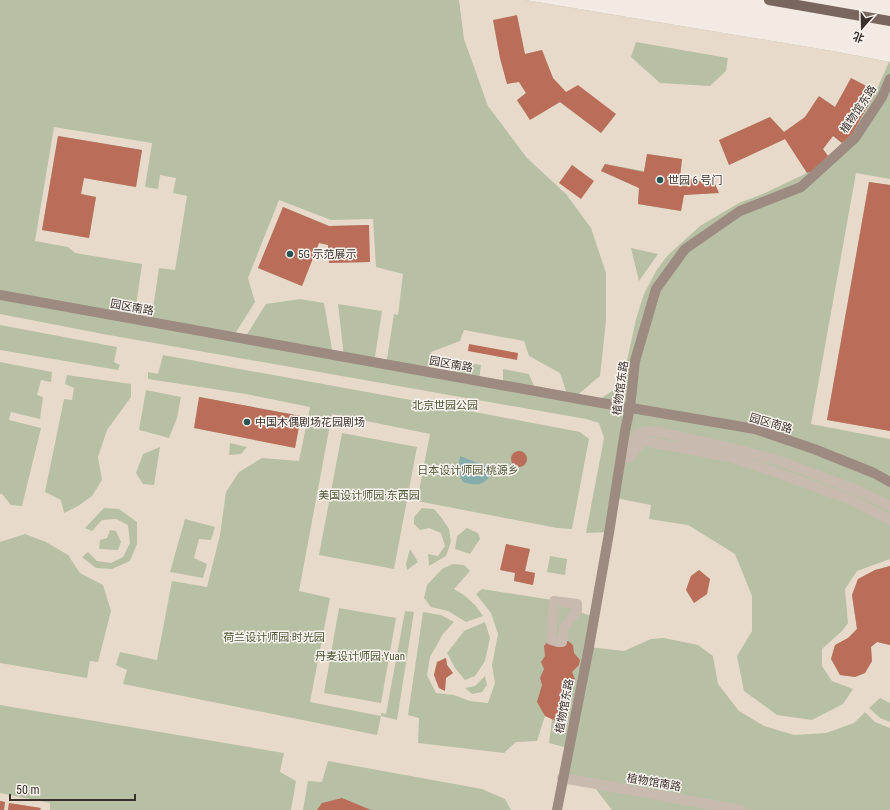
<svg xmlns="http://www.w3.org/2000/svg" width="890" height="810" viewBox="0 0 890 810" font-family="'Roboto Condensed','Noto Sans SC',sans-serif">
<rect width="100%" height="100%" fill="#f2eae3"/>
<path fill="#b7c0a4" d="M0,0H525L838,52L890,62V810H0Z"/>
<g fill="#e8dacb" fill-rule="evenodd">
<path d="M459,0H525L838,52L889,62L876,91L851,78L835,107L818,97L805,117L784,132L770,117L719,140L729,165L785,139L807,173L765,193L739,203L700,226L667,256L656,271L644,294L636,319L622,384L596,402L574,398L600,376L606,321V273L591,228L566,194L527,158L488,106L464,39ZM493,20L525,54L542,50L553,78L566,92L616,114L601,133L560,102L530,119L517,101L526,93L519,82L507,83L500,58ZM636,42L728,58L726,71L710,86L660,83L631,57ZM647,154L682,159L680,177L715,184L718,193L684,195L681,211L638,204L639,188L601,171L605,164L644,171ZM572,165L593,181L581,198L559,183ZM631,248L658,254L639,281Z"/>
<path d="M54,127L152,143L145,187L158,189L160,175L176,178L173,193L187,196L175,270L159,268L151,322L134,320L142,264L75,253L68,247L35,241ZM58,136L142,150L136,187L84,178L81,194L96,197L89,238L42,230Z"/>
<path d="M833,136L842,143L828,156L823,149Z"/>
<path d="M856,173L890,179V185L869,182L827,420L890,431V439L811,424Z"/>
<path d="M279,200L331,220L373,219L376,267L403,274L398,315L394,314L386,365L374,363L382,311L338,304L344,357L333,355L324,303L300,299L266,304L244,339L233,337L255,302L248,278ZM283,207L329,226L368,225L370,262L329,263L328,245L319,243L302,286L258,268Z"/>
<path d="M0,314L103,334L586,419L599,423L604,438L586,533L609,532L615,498L651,505L649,519L688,525L735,554L752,596V631L737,656L744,691L777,715L812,720L843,704L853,689L832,681L822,666V649L842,631L848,623L845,589L857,571L890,559V566L875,570L858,579L852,595L857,629L848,638L835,645L831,659L840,675L855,677L865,673L872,661L871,647L877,642L890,645V703L880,698L869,708L880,718L890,722V728L875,722L865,712L854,723L826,733L794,735L764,726L739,711L718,684L713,656L698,645L664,638L651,639L624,651L589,647L594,617L577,611V604L482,589L476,594L491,613L498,634L492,665L495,683L488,703L470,701L454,695L436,693L427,675L430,657L443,634L454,622L441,615L423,612L408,715L419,718L418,743L504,753L516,742L537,741L545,716L552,719L549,743L568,748L562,778L592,784L612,810H511L505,799L482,789L328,761L322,782L308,781L303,810H291L296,781L280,772L284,753L0,705V663L87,678L90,661L98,662L111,611L103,585L80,573L68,555L46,542L25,534L0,542V494H2L11,505L22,506L41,428L9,420L11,412L40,419L43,397L37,395L41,380L51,382L52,372L0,362V350L118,370L120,365L114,362L117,347L0,325ZM163,355L411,400L580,432L589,439L572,529L557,528L417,501L430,434L332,414L299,591L330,598L310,702L381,716L377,735L123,684L127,670L116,665L120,652L157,660L172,581L207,587L220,535L226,492L239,472L262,458L299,461L310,407L246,394L148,379V372L158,374ZM67,375L131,384V397L107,430L98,457L102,480L92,496L78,506L64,513L61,500L45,492L64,399L72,400L74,388L65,384ZM146,390L181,397L177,418L169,438L139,430ZM200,397L301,416L295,447L194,428ZM342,433L417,447L394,569L319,555ZM230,443L247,447L241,454L229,455ZM160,447L154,485L143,484L136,473L143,454ZM104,508L119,509L137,522V544L130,561L112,569L96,568L82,557L88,552L97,561L111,563L123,557L130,543L128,525L116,519L102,520L92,531L85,528ZM422,508L434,509L441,517L449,529L451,542L446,556L429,566L428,554L438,556L445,546L441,533L429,528L420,530L414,524V517ZM185,519L215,527L211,540L199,539L194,558L207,564L203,578L170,572ZM467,528L478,533L480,539L470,554L455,549L457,536ZM110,530L116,531L121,542L118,550L99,549L100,540L107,538ZM506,544L530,549L525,571L535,573L533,585L514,581L515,573L501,570ZM410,549L418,562L407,570L406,564ZM550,556L567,559L565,575L547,572ZM453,564L464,565L470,571L454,589L464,595L475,605L483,616L466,622L448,611L431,607L424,598L427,585L442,569ZM699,570L710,579L707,594L694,603L686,590L691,576ZM339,608L396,618L381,703L324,693ZM405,611L414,612L397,720L381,716V713L386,714ZM485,622L490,638L485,661L475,676L465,680L455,668L447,653L464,631ZM446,658L447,665L453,673L446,678L444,691L439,688L434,675L437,662ZM485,676L487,685L482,692L472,694L465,688L475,686Z"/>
<path d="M464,330L524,341L529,356L560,373L568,397L536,391L529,374L503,369V385L479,381L481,365L455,361L452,377L428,372L431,352L460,341Z"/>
<path d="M0,793L50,803V810H40V808L9,803L8,810H4L5,802L0,801Z"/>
</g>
<path fill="#84acac" d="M460,456L475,462L492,467L493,473C482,486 479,486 463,482L458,472Z"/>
<g fill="#ba6d58">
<path d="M517,15L525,54L542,50L553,78L566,92L578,85L616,114L601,133L560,102L530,120L517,100L526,93L519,82L507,84L500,58L493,20Z"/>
<path d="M851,78L876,91L852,134L842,143L833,136L823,149L828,156L813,171L807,173L785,139L729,165L719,140L770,117L784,132L805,117L819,96L835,107Z"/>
<path d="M58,136L142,150L136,187L84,178L81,194L96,197L89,238L42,230Z"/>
<path d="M647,154L682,159L680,177L715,184L719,193L684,195L681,211L638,204L639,188L601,171L605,164L644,172Z"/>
<path d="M572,165L594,181L581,199L559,183Z"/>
<path d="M869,182L890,185V431L827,420Z"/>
<path d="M283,207L329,226L369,225L370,262L329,263L328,245L319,243L302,286L258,268Z"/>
<path d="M469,344L518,353L517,360L468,351Z"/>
<path d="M199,397L301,416L295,448L194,428Z"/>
<circle cx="519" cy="459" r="8"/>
<path d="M506,544L530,549L525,571L535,573L533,585L514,581L515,573L500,570Z"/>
<path d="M890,566V645L877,642L871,647L872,661L865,673L855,677L840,675L831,659L835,645L848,638L857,629L852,595L858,579L875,570Z"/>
<path d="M699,570L710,579L707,594L694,603L686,590L691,576Z"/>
<path d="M548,641H568L573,645L574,653L580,660L579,665L572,672L575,679L567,685L569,692L564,699L568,706L564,711L566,716L561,721H556L545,716L537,702L542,685L540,678L544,669L541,662L545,656L544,646Z"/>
<path d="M446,658L447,665L453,673L446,678L445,691L439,688L434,675L437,662Z"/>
<path d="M342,798L371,810H317L322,803Z"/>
<path d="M0,801L5,802L4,810H0Z"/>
<path d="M9,803L41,808L40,810H8Z"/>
</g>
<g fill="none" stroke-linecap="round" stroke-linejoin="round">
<g stroke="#c9baaf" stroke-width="10">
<path d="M890,506L859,491L780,461L743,451L664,433L650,431L638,433L629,451V458L637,447L644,441L730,457L778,473L852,500L890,520"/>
<path d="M554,601L577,604V611L564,628L562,642H558L551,640Z"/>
<path d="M562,778L741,810"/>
</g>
<g stroke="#9d8a81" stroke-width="10">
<path d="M0,295L596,402L755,429L814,449L874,473L890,482"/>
<path d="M557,810L589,647L609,533L625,431L630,408L635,361L656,289L685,249L740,211L801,187L855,138L882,97L890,79"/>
</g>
<path stroke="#79675f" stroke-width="10" d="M769,0L890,21"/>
</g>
<g fill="#265557" stroke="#f9f4ef" stroke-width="1.5">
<circle cx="660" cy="180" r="4"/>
<circle cx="290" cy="254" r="4"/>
<circle cx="247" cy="422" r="4"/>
</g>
<g text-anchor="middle" stroke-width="3" stroke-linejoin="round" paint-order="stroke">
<g font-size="11" fill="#39302c" stroke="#f9f4ef">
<text transform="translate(858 109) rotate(-56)" y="4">植物馆东路</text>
<text transform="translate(132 307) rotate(10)" y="4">园区南路</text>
<text transform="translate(451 364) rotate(10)" y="4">园区南路</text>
<text transform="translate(620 388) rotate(-82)" y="4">植物馆东路</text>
<text transform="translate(771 423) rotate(16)" y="4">园区南路</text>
<text transform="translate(564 706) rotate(-79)" y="4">植物馆东路</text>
<text transform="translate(654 782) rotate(10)" y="4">植物馆南路</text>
</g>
<g font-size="11" fill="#39302c" stroke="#f9f4ef" text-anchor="start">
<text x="668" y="184">世园 6 号门</text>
<text x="298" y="258">5G 示范展示</text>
<text x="255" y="426">中国木偶剧场花园剧场</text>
</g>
<g font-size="11" fill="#495533" stroke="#f9f4ef">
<text x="445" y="409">北京世园公园</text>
<text x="468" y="474">日本设计师园·桃源乡</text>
<text x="369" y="499">美国设计师园·东西园</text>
<text x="274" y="641">荷兰设计师园·时光园</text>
<text x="360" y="660">丹麦设计师园·Yuan</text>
</g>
</g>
<g transform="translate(862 28) rotate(200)" stroke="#f9f4ef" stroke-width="3" paint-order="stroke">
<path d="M0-3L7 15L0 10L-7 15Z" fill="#39302c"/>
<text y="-6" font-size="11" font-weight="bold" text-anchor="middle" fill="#39302c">北</text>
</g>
<path d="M10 794v6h125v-6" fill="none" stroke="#39302c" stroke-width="2"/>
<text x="16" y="794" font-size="12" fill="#39302c" stroke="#f9f4ef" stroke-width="3" paint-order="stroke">50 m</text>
</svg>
